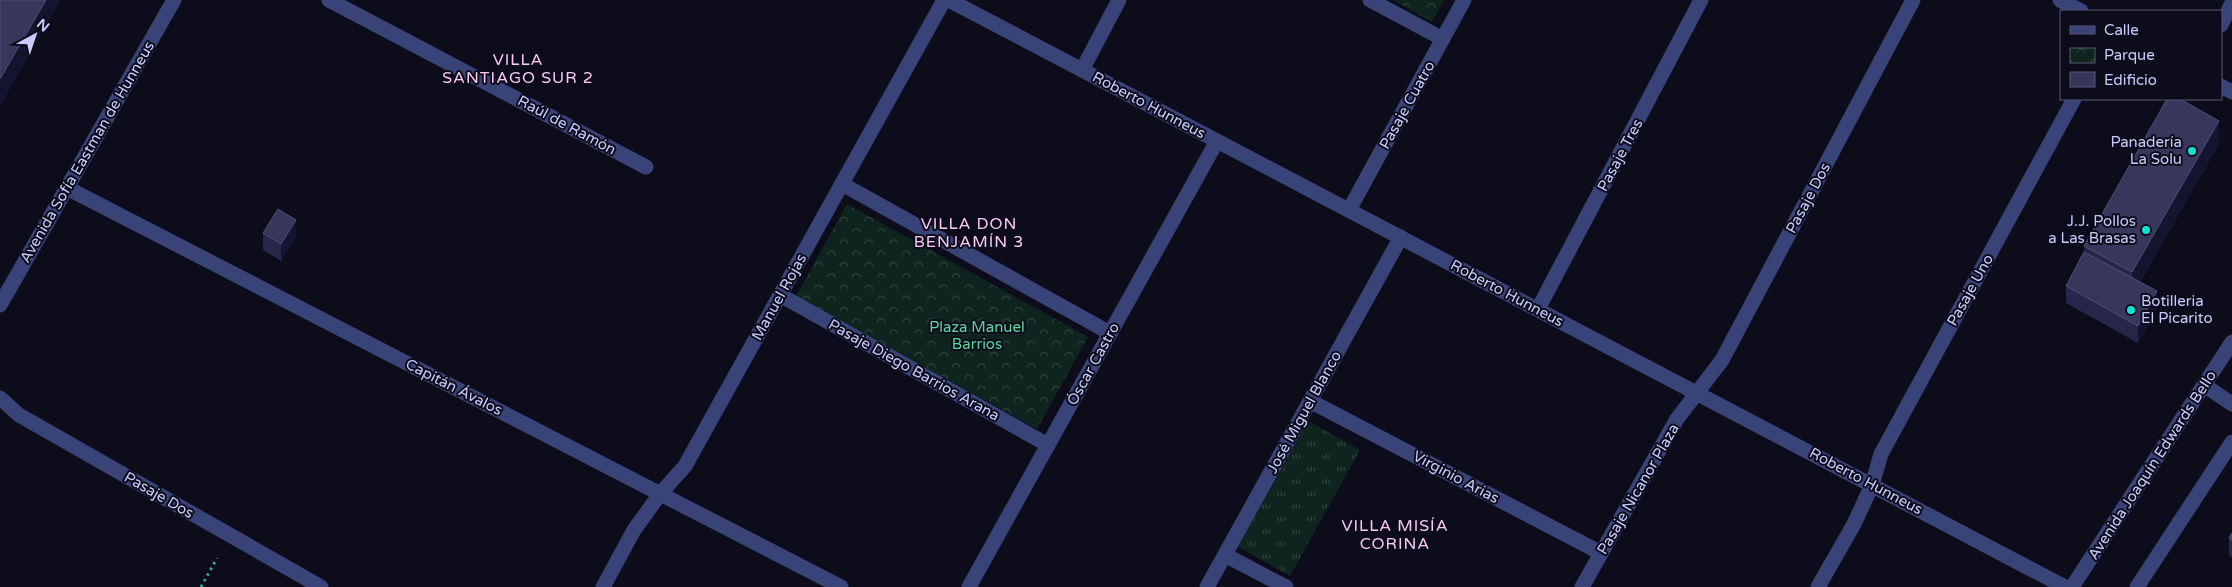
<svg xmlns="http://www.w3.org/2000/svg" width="2232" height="587" viewBox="0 0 2232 587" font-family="'Varela Round',sans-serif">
<defs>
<pattern id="grass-tufts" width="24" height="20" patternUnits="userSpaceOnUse" patternTransform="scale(1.25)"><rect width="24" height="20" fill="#0f241f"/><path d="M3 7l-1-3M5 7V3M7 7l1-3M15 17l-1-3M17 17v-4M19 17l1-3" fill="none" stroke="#304340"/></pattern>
<pattern id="park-crowns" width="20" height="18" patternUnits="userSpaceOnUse" patternTransform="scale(1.25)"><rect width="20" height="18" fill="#0f241f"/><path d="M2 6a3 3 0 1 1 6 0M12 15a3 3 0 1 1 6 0" fill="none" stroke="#304340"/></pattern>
</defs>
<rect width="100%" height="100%" fill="#0c0c1b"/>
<path fill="url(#grass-tufts)" d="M1308,421L1360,450L1290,576L1238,547Z"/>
<g fill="url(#park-crowns)">
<path d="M1393,0H1444L1432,22Z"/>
<path d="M847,204L1088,337L1037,429L796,296Z"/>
</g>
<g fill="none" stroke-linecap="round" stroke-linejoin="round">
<path stroke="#32a688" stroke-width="3" stroke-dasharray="2.5 4" stroke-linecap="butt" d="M201,587L217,558"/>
<g stroke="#394378" stroke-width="15">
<path d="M329,0L646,167"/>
<path d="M949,0L2065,587"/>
<path d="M1370,0L1443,39"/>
<path d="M2060,0L2081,11"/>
<path d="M2221,25L2232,3"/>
<path d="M1082,70L1119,0"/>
<path d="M2221,86L2232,92"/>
<path d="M842,184L1110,333"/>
<path d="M67,188L841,587"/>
<path d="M1349,210L1464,0"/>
<path d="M780,295L1048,445"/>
<path d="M0,305L174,0"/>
<path d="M1538,309L1701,0"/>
<path d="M2204,385L2232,404"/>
<path d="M0,398L19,415L321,587"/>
<path d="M1310,401L1601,553"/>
<path d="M1225,555L1286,587"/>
<path d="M603,587L634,530L660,494L685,466L944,0"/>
<path d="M969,587L1217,141"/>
<path d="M1207,587L1401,237"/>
<path d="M1582,587L1677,419L1722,360L1913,0"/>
<path d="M1818,587L1854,524L1872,485L1881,454L2074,99"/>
<path d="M2072,587L2232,342"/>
<path d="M2137,587L2232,442"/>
</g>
</g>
<g fill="#252649">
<path d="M2219,144L2140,282L2157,308L2138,343L2066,303V286L2084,252V246Z"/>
<path d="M263,233L296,237L281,261L263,250Z"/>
<path d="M2232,533V558L2229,555V538Z"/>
</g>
<g fill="#14142e">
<path d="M46,0H61L0,106V79Z"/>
<path d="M2219,121V144L2132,295V272Z"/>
<path d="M296,220V237L281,261V244Z"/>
<path d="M2157,291V308L2138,343V326Z"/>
</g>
<g fill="#37375c" stroke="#4e4f75">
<path d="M0,0H46L0,79Z"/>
<path d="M2167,99H2180L2219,121L2132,272L2084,246Z"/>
<path d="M278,209L296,220L281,244L263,233Z"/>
<path d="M2084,252L2157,291L2138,326L2066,286Z"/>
<path d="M2232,533V541L2229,538Z"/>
</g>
<g fill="#0be5d0" stroke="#0c0c1b" stroke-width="2">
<circle cx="2192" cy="151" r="5"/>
<circle cx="2146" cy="230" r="5"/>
<circle cx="2131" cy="310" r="5"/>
</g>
<g text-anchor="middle" stroke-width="4" stroke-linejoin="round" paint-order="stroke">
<g font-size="15" fill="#c8ccfc" stroke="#0c0c1b">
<text transform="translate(1149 105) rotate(28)" y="5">Roberto Hunneus</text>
<text transform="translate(1407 105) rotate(-61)" y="5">Pasaje Cuatro</text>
<text transform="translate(567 125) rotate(28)" y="5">Raúl de Ramón</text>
<text transform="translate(87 152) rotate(-60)" y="5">Avenida Sofía Eastman de Hunneus</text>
<text transform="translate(1620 155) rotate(-62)" y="5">Pasaje Tres</text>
<text transform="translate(1808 198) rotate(-62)" y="5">Pasaje Dos</text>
<text transform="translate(1970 290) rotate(-61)" y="5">Pasaje Uno</text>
<text transform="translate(1507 293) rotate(28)" y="5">Roberto Hunneus</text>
<text transform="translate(779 297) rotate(-61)" y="5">Manuel Rojas</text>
<text transform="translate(1093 364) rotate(-61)" y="5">Óscar Castro</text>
<text transform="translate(914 370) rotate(29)" y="5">Pasaje Diego Barrios Arana</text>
<text transform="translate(454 387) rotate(27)" y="5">Capitán Ávalos</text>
<text transform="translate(1304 412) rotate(-61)" y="5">José Miguel Blanco</text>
<text transform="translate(2152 465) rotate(-57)" y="5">Avenida Joaquín Edwards Bello</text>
<text transform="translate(1456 477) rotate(28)" y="5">Virginio Arias</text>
<text transform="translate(1866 481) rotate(28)" y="5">Roberto Hunneus</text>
<text transform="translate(1638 489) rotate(-60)" y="5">Pasaje Nicanor Plaza</text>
<text transform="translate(159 495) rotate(30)" y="5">Pasaje Dos</text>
</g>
<g font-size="15" fill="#c8ccfc" stroke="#0c0c1b" text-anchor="end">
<text x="2182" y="147">Panadería<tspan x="2182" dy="17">La Solu</tspan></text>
<text x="2136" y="226">J.J. Pollos<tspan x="2136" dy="17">a Las Brasas</tspan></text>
<text x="2141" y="306" text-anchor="start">Botilleria<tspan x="2141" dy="17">El Picarito</tspan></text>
</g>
<g font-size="15" fill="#59d79f" stroke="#0c0c1b">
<text x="977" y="332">Plaza Manuel<tspan x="977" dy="17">Barrios</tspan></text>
</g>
<g font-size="16" letter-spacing="1" fill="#fccaf4" stroke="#0c0c1b">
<text x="518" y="65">VILLA<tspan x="518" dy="18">SANTIAGO SUR 2</tspan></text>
<text x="969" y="229">VILLA DON<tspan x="969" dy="18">BENJAMÍN 3</tspan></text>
<text x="1395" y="531">VILLA MISÍA<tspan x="1395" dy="18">CORINA</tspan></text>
</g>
</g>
<rect x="2060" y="10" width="162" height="90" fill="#0c0c1b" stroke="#575975"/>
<rect x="2070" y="26" width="25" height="8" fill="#394378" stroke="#575975"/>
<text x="2104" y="35" font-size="15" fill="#c8ccfc">Calle</text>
<rect x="2070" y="48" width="25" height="15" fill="url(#park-crowns)" stroke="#575975"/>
<text x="2104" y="60" font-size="15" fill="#c8ccfc">Parque</text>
<rect x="2070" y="72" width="25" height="15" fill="#37375c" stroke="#575975"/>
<text x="2104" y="85" font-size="15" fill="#c8ccfc">Edificio</text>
<g transform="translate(35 35) rotate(40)" stroke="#0c0c1b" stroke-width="4" paint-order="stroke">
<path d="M0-4L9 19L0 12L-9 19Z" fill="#c8ccfc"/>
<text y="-8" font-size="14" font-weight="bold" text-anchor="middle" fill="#c8ccfc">N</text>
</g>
</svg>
